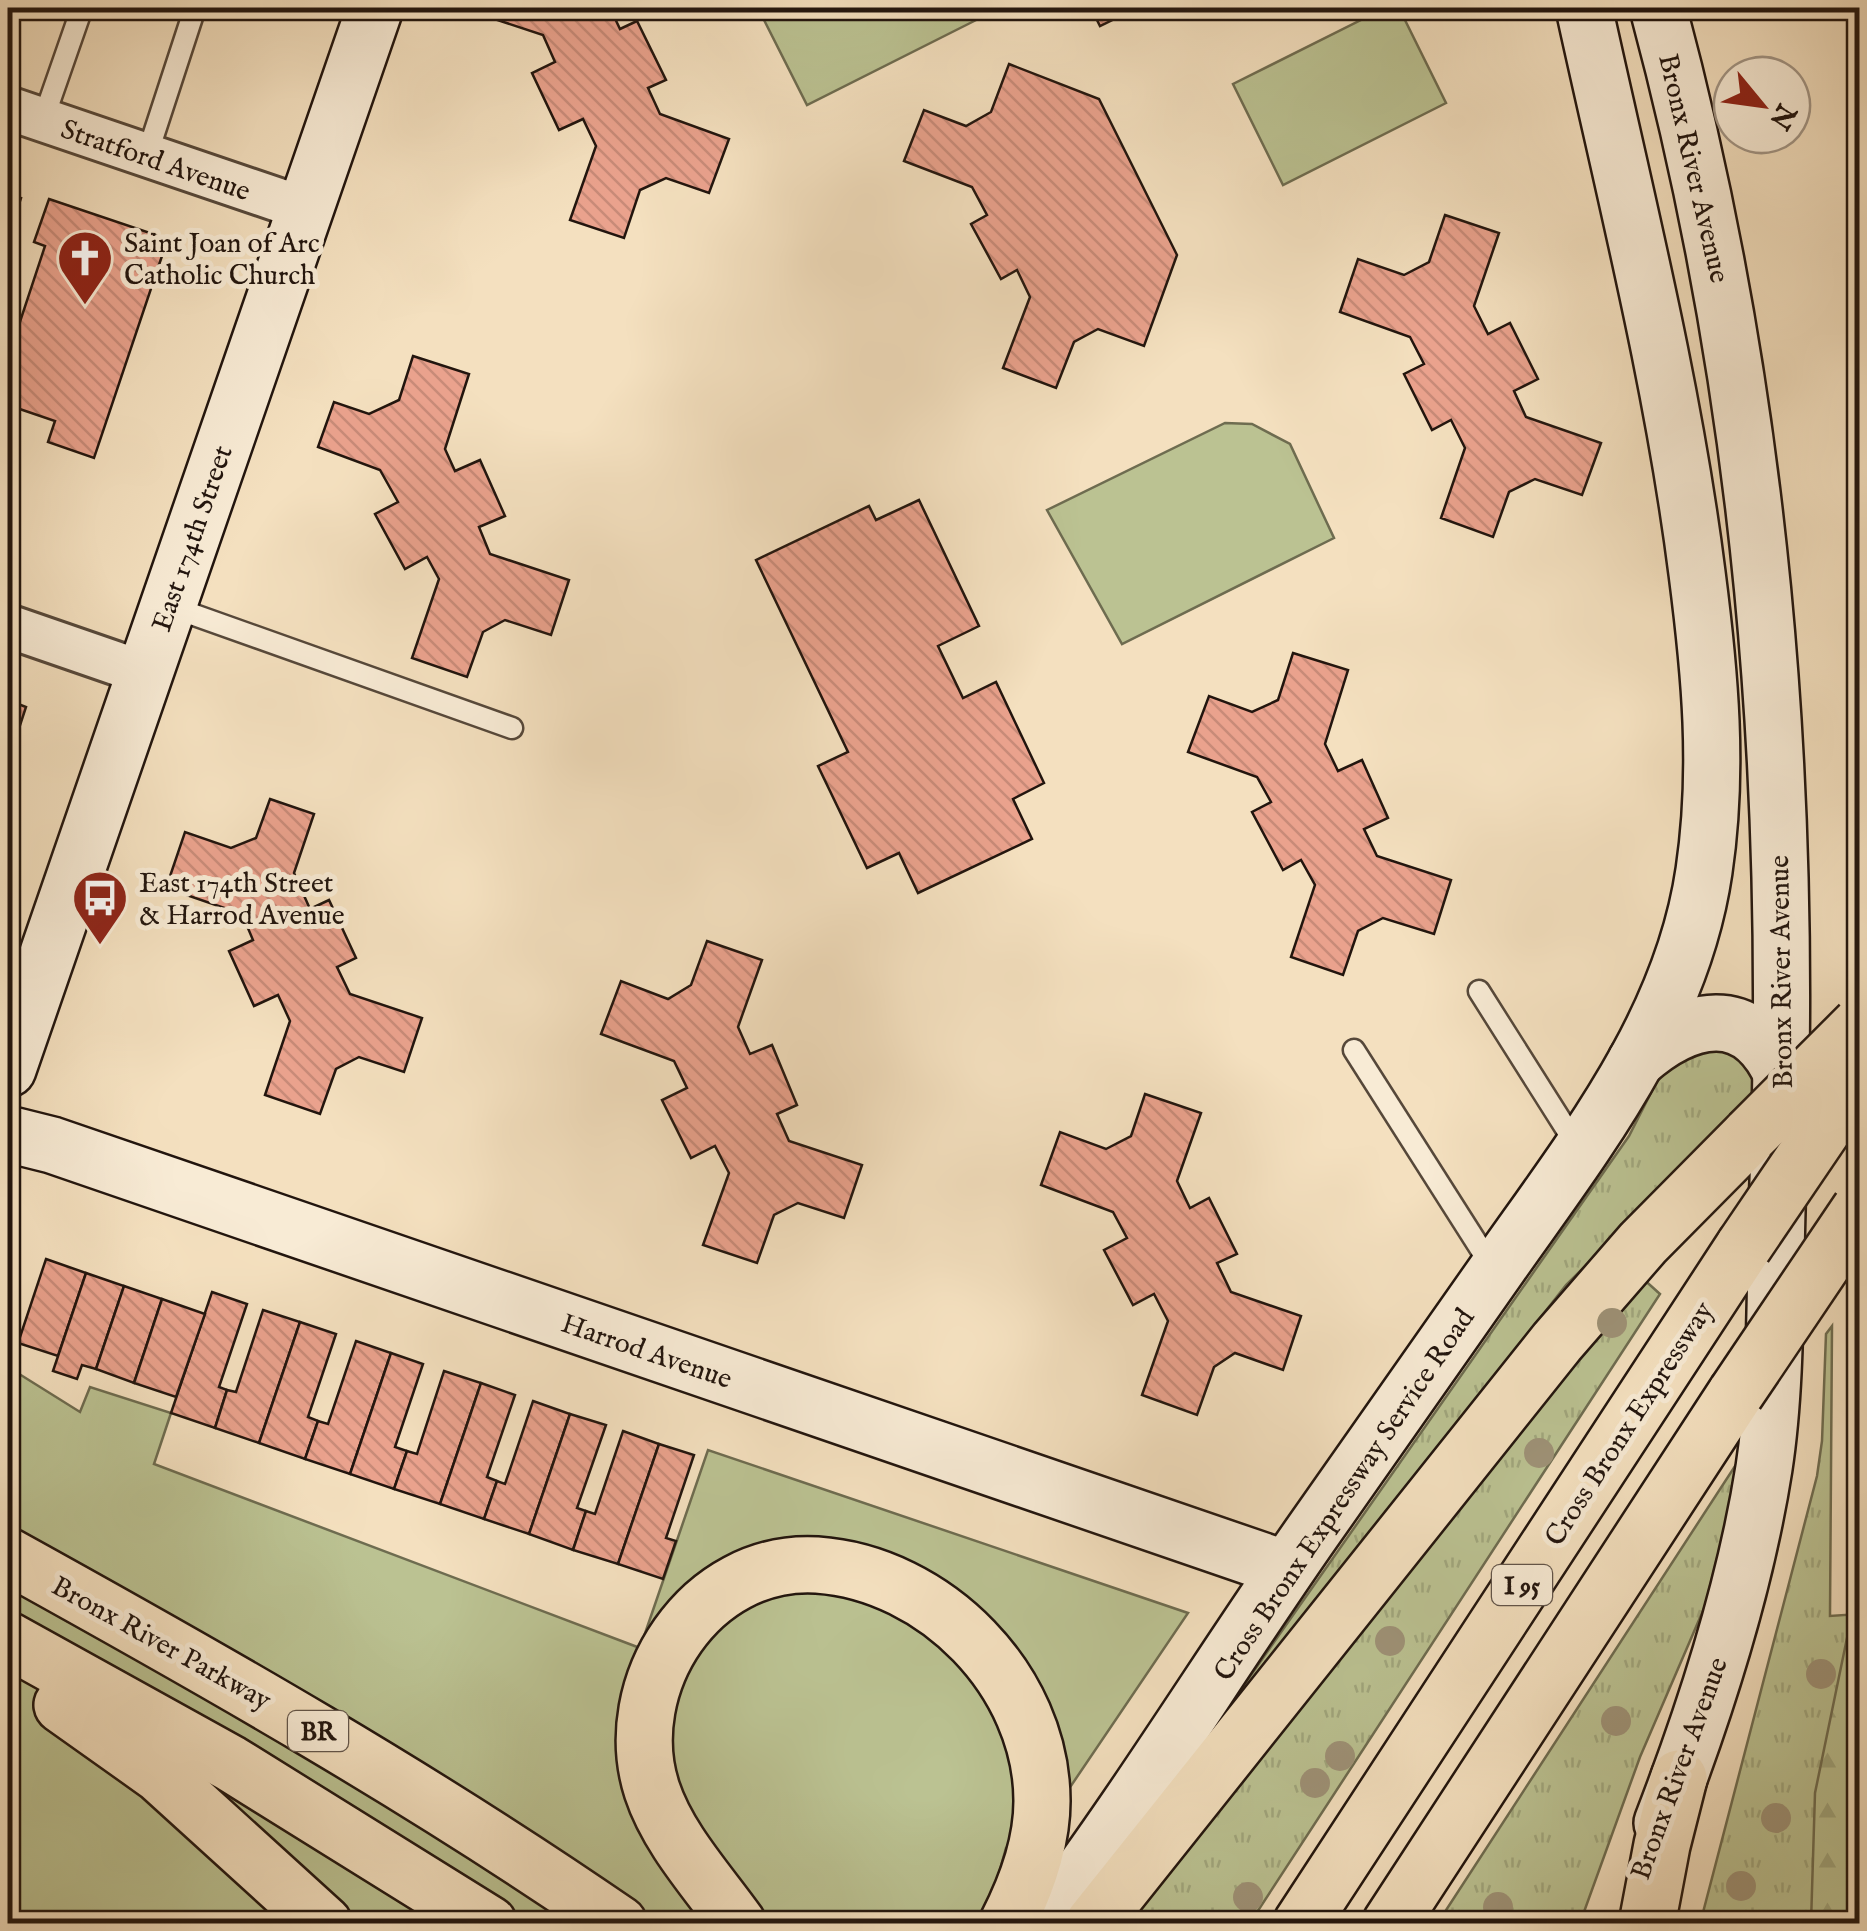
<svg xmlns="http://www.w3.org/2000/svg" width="1867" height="1931" viewBox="0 0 1867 1931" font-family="'IM FELL English',serif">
<defs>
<pattern id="grass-tufts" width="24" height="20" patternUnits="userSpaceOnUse" patternTransform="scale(2.5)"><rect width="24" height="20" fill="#bbc292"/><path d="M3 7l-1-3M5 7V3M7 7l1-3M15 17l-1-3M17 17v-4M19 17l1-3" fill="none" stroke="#a0a67d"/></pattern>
<pattern id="forest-firs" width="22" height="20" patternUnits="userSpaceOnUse" patternTransform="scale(2.5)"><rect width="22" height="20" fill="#bbc292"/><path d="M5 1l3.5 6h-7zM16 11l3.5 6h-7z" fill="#a0a67d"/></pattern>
<pattern id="building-back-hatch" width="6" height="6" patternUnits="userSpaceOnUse" patternTransform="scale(2.5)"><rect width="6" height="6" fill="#eaa28d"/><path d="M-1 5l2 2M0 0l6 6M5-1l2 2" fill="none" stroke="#c88b78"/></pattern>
</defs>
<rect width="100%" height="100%" fill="#f4e0bf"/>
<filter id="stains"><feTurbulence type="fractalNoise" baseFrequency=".002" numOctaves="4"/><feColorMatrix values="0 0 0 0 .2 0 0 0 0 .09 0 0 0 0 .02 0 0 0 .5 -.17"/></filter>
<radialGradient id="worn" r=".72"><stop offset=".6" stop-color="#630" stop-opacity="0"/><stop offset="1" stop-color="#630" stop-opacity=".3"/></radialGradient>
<g fill="url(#grass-tufts)" stroke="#6e6c50" stroke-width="2.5">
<path d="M1727,1049L1754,1072L1757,1096L1566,1285L1183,1772L1629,1136L1658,1079L1679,1054Z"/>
<path d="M1640,1276L1660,1294L1250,1923L1115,1924Z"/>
<path d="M1832,1326L1830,1616L1859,1614V1923L1700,1924L1817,1476L1822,1441L1826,1334Z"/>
<path d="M1737,1463L1736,1484L1705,1606L1640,1757L1580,1923L1437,1924Z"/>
</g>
<path fill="url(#forest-firs)" stroke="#6e6c50" stroke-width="2.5" d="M1847,1638L1860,1678L1859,1923H1811L1815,1793Z"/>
<g fill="#bbc292" stroke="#6e6c50" stroke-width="2.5">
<path d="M758,8H1000L807,105Z"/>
<path d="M1385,8H1399L1446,103L1283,185L1233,84Z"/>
<path d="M1225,423L1252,424L1290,444L1334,538L1122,644L1047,510Z"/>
<path d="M8,1367L80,1412L90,1387L171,1413L154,1464L640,1648L708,1450L1188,1613L1058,1805L1006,1848L995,1887L977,1923H8Z"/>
</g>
<g fill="url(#building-back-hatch)" stroke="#22150e" stroke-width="2.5">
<path d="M468,8H610L620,29L637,21L666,80L648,88L660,114L729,139L709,193L666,178L640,190L624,238L570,220L596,146L583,119L559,130L532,73L555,62L543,35L467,10Z"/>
<path d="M1091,8H1137L1100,26Z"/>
<path d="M1009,64L1099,99L1177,255L1144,346L1098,329L1074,342L1056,388L1003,368L1030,297L1017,270L1001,279L971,224L987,215L972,187L904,161L924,110L966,126L991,112Z"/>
<path d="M8,194L21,198L8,238Z"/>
<path d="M49,199L156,235L150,252L162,256L94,458L48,442L55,421L8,405V358L45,246L34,242Z"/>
<path d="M1445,215L1499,233L1474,306L1488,334L1510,323L1538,379L1514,391L1526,417L1601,443L1582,495L1535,479L1509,492L1493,537L1441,518L1465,448L1451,420L1432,430L1404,374L1424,364L1410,337L1340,312L1358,259L1404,275L1429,262Z"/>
<path d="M413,356L469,374L445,449L455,471L480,460L505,516L479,527L490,554L569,580L551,635L505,620L483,632L467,677L412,658L439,579L427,557L405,569L375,514L398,502L380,470L318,447L334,402L369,414L399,400Z"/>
<path d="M919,500L979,626L938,646L963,698L996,682L1044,783L1013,799L1032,839L918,893L899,853L867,868L818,766L848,752L756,560L869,506L876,520Z"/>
<path d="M1293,653L1348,670L1325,744L1338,771L1362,760L1388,818L1364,829L1377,856L1451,880L1434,934L1383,918L1358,931L1343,975L1291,957L1315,885L1301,860L1283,870L1252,812L1271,802L1257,777L1188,752L1209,696L1252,712L1278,700Z"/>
<path d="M8,700L26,707L8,762Z"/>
<path d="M270,799L314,814L294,873L310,909L329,900L356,958L337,967L350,994L422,1018L404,1072L359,1057L336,1069L320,1114L265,1095L290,1021L278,995L254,1006L229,951L253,940L242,914L166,888L185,832L231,848L256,838Z"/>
<path d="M707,941L762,960L738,1027L750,1054L772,1045L797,1105L777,1114L789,1141L862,1165L844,1218L798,1203L774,1215L757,1263L703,1245L729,1173L715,1146L691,1158L662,1100L687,1088L674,1061L601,1034L621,981L668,999L691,985Z"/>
<path d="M1145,1094L1201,1113L1177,1181L1190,1208L1209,1198L1237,1254L1217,1263L1231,1292L1301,1316L1283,1370L1235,1353L1214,1367L1197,1415L1142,1395L1168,1321L1154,1294L1133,1305L1104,1250L1127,1238L1113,1212L1041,1185L1060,1132L1106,1149L1131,1136Z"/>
<path d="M46,1259L86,1273L58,1356L18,1343Z"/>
<path d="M86,1273L124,1286L96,1369L82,1365L77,1379L53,1371Z"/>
<path d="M124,1286L162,1299L134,1383L96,1369Z"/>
<path d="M212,1292L247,1304L219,1387L227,1390L215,1428L171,1413Z"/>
<path d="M162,1299L205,1314L176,1397L134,1383Z"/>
<path d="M263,1310L300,1322L259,1443L215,1428L227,1390L236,1392Z"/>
<path d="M300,1322L336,1334L308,1417L318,1421L305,1459L259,1443Z"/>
<path d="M356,1341L391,1353L350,1474L305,1459L318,1421L328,1424Z"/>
<path d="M1852,1346H1860V1419Z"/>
<path d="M391,1353L423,1364L395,1447L407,1451L394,1489L350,1474Z"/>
<path d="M444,1371L481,1383L440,1504L394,1489L407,1451L417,1454Z"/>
<path d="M481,1383L515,1395L487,1477L497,1481L484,1519L440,1504Z"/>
<path d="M533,1401L570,1414L529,1534L484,1519L497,1481L505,1484Z"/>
<path d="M570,1414L606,1425L577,1508L586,1511L573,1550L529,1534Z"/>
<path d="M623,1431L659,1444L618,1564L573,1550L586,1511L595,1514Z"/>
<path d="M659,1444L694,1455L666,1538L676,1541L663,1579L618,1564Z"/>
</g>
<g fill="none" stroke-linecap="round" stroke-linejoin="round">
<g stroke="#56483a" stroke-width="25">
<g id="lane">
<path d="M43,120L82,8"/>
<path d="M147,155L195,8"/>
<path d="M169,606L512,728"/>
<path d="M1479,991L1577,1146"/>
<path d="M1354,1050L1494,1270"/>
</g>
</g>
<g stroke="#56483a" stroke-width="48">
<g id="street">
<path d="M8,108L305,209"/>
<path d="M8,626L144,673"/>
</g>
</g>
<g stroke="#22150e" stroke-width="60">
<g id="secondary">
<path d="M1658,8C1762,394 1793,782 1778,1181C1774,1274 1778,1377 1764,1468C1745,1589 1706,1709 1662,1823"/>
<path d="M1636,1061C1687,1016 1749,1000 1782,1075"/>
<path d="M8,1069L375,8"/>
<path d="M8,1134L52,1145L1286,1569"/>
<path d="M1044,1924C1141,1795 1224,1658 1316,1527C1377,1440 1439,1352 1500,1265C1586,1143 1682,1022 1704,871C1719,770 1710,673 1697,573C1673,383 1625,195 1584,8"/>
</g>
</g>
<g stroke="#22150e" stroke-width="60">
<path id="primary" d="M1647,1924L1662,1845L1679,1778"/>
</g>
<g stroke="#22150e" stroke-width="60">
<g id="highway">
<path d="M8,1556C216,1671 422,1788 619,1924"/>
<path d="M8,1640L230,1763L489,1924"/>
<path d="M62,1705L159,1774L324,1924"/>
<path d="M738,1924C708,1882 668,1839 652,1790C618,1685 700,1558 817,1565C935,1573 1042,1681 1042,1801C1042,1843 1026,1887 1007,1924"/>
<path d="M1093,1924L1557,1342L1643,1243L1750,1135"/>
<path d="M1301,1924L1744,1246"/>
<path d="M1390,1924L1736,1393"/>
</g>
</g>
<use href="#lane" stroke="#f8ebd5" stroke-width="20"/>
<use href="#street" stroke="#f8ebd5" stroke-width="42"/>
<use href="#secondary" stroke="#f8ebd5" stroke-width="55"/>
<use href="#primary" stroke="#f4e0bf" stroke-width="55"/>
<use href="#highway" stroke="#f4e0bf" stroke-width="55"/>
<g stroke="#22150e" stroke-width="60" stroke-linecap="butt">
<g id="highway-bridge">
<path d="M1750,1135L1860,1025"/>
<path d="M1744,1246L1860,1075"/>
<path d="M1736,1393L1860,1209"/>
</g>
</g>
<use href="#highway-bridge" stroke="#f4e0bf" stroke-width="55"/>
</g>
<g fill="#9e9277">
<circle cx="1612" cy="1323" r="15"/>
<circle cx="1539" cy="1453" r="15"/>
<circle cx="1390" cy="1641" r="15"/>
<circle cx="1821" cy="1674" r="15"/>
<circle cx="1616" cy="1721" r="15"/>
<circle cx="1340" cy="1756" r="15"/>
<circle cx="1315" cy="1783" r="15"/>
<circle cx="1776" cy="1818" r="15"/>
<circle cx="1741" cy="1886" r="15"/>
<circle cx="1248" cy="1897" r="15"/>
<circle cx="1498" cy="1907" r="15"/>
</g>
<defs>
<g id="church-pin" transform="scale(2.875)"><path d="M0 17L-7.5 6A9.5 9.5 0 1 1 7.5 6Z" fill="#8f2418" stroke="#f8ebd5"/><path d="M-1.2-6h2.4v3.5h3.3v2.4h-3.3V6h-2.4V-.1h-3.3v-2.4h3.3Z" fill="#fff"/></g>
<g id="bus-pin" transform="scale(2.875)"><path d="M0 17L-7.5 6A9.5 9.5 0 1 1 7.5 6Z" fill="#8f2418" stroke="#f8ebd5"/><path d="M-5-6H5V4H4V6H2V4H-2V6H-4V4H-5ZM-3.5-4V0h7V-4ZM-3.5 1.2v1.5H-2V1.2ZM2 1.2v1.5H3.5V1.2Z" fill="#fff"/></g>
</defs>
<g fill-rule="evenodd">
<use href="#church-pin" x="85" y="258"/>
<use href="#bus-pin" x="100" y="898"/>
</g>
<g text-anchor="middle" stroke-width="10" stroke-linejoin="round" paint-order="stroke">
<g fill="#f8ebd5" stroke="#62554a" stroke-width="2.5">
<rect x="1492" y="1565" width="60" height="40" rx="8"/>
<rect x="288" y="1711" width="60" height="40" rx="8"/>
</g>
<g font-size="25" font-weight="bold" fill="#22150e">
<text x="1522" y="1594">I 95</text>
<text x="318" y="1740">BR</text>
</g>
<g font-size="28" fill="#22150e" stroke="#f8ebd5">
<text transform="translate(156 159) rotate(19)" y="10">Stratford Avenue</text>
<text transform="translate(1695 168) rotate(77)" y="10">Bronx River Avenue</text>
<text transform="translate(191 538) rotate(-71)" y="10">East 174th Street</text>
<text transform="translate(1780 972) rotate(-91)" y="10">Bronx River Avenue</text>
<text transform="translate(647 1350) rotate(19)" y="10">Harrod Avenue</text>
<text transform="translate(1628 1423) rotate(-57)" y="10">Cross Bronx Expressway</text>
<text transform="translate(1343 1494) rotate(-56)" y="10">Cross Bronx Expressway Service Road</text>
<text transform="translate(162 1642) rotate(29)" y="10">Bronx River Parkway</text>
<text transform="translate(1678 1768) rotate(-70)" y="10">Bronx River Avenue</text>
</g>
<g font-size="28" fill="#22150e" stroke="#f8ebd5" text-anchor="start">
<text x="124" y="252">Saint Joan of Arc<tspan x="124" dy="32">Catholic Church</tspan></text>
<text x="139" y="892">East 174th Street<tspan x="139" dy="32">&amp; Harrod Avenue</tspan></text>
</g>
</g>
<rect width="1867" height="1931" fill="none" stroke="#f4e0bf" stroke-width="40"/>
<rect x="10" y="10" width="1847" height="1911" fill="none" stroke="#22150e" stroke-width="5"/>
<rect x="20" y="20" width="1827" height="1891" fill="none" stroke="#22150e" stroke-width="2.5"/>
<g transform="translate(1762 105) rotate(119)"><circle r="48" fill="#f8ebd5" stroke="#a29585" stroke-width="2.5"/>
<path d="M0-8L18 38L0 25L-18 38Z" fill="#8f2418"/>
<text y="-15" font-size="28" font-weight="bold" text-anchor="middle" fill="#22150e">N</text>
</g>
<rect width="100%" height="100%" filter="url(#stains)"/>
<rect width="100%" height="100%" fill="url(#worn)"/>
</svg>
